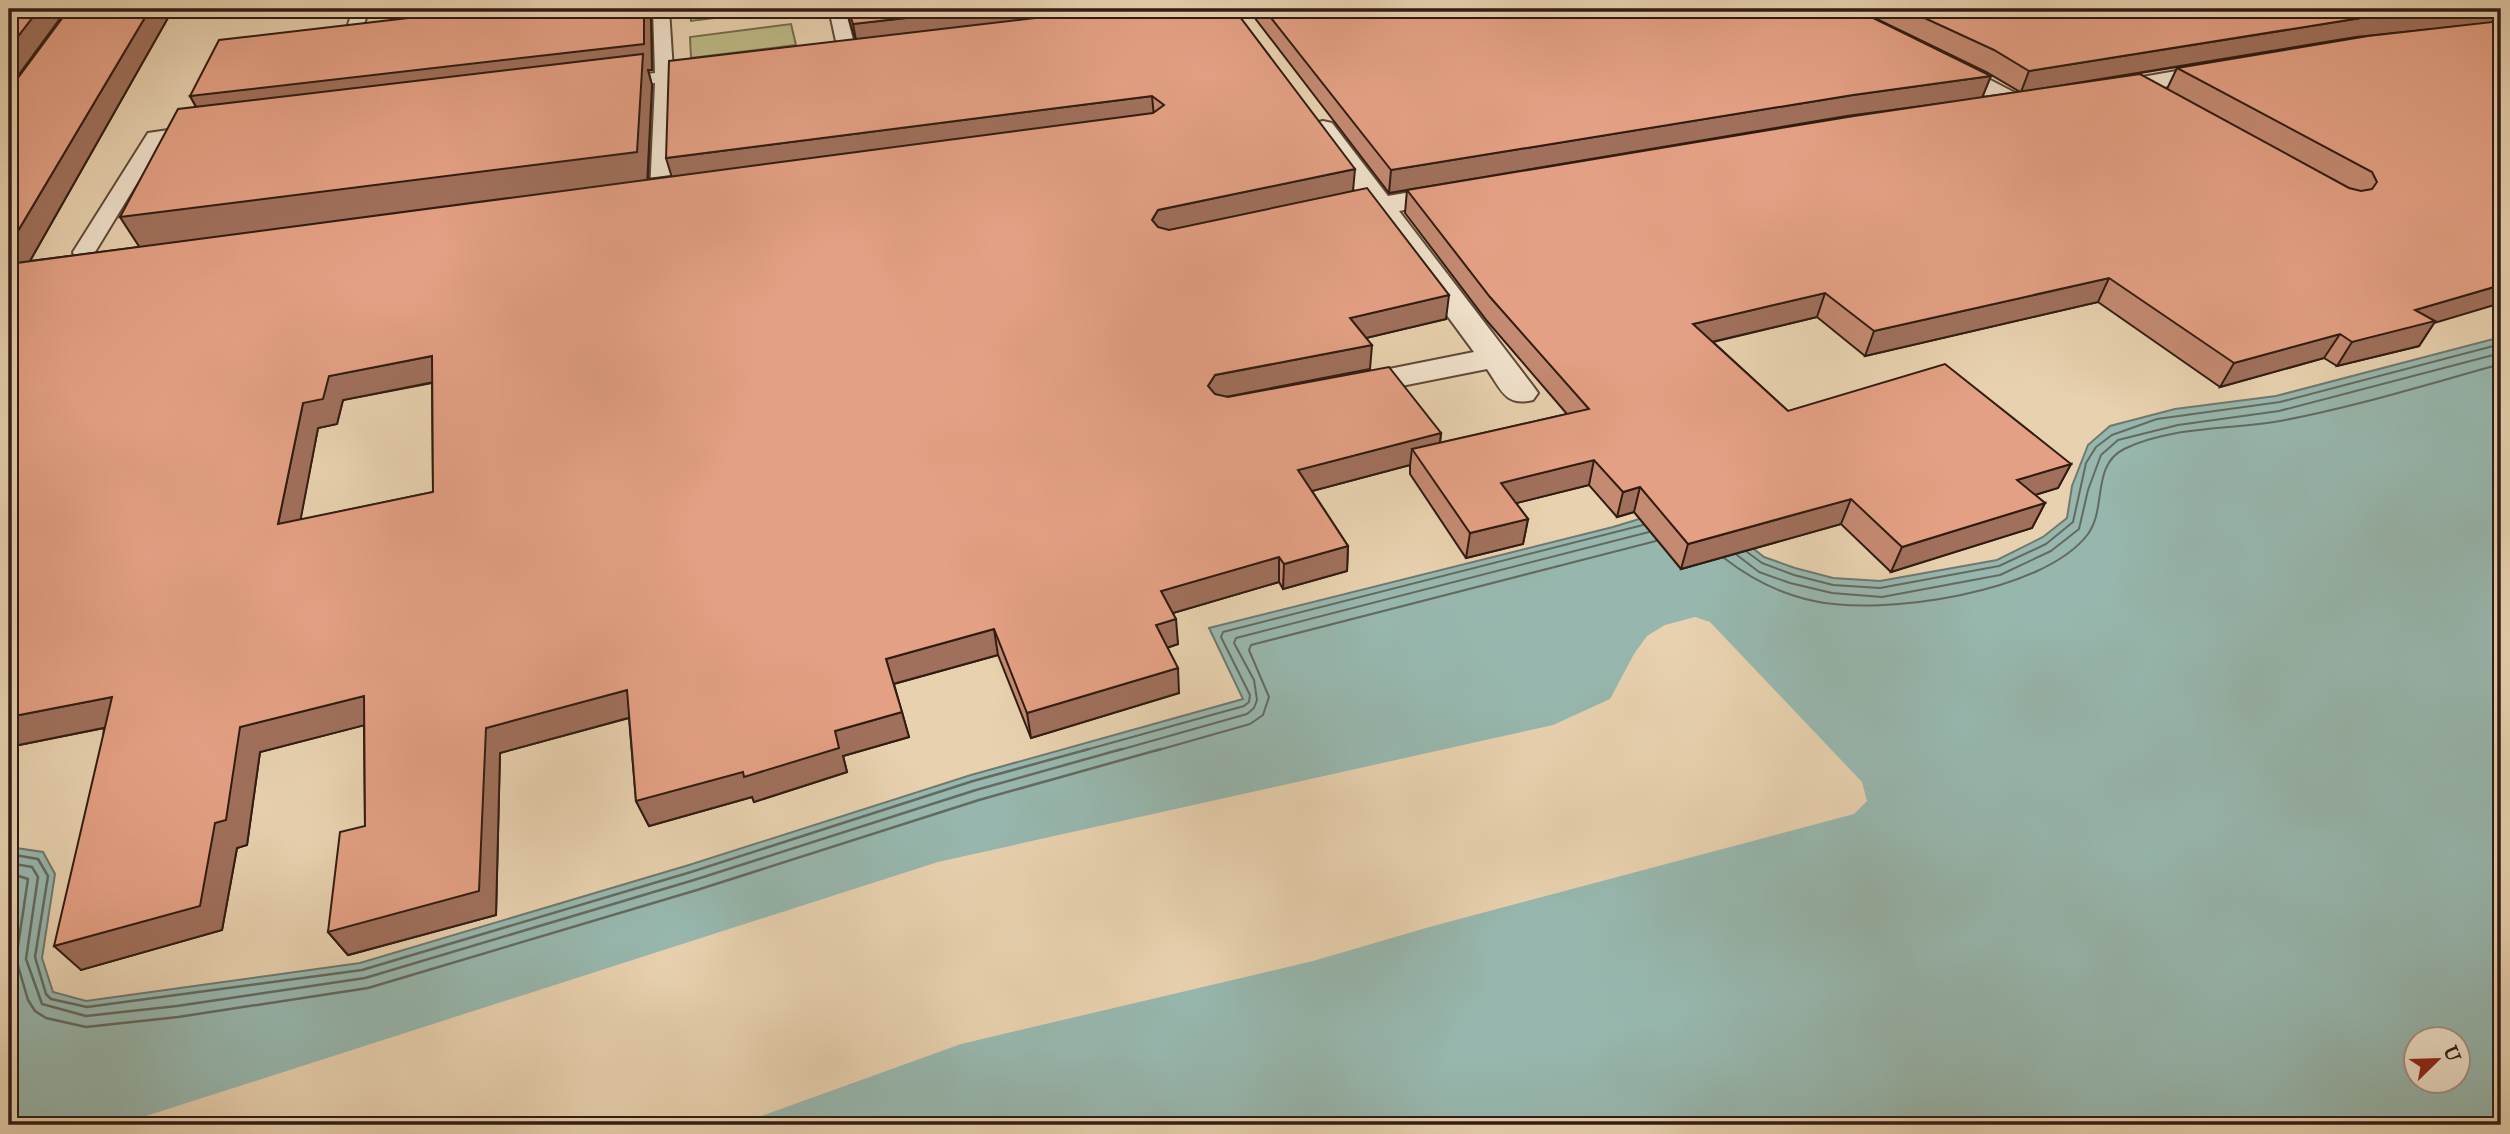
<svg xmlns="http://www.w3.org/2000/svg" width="2510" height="1134" viewBox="0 0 2510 1134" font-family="'IM FELL Great Primer',serif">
<rect width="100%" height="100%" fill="#e8d1af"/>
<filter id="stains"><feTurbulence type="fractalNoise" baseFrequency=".00286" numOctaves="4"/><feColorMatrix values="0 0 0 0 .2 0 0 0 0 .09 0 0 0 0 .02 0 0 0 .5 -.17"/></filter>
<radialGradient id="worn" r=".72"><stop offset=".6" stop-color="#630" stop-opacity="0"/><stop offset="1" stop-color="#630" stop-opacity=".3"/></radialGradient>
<g fill="#bcba86" stroke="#766b4c" stroke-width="2">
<path d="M690,9H786L691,21Z"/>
<path d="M791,24L796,45L691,58L690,37Z"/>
</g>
<path fill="#97b7ae" stroke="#6e7970" stroke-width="2" fill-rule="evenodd" d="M2501,337V1125H9V847L43,852L55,874L42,958L53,992L86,1001L360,963L689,865L971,775L1243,699L1209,628L1613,527L1695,502L1764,557L1795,568L1833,578L1880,581L1997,560L2043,537L2067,518L2072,486L2088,445L2110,426L2175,409L2276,396ZM2416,1040H2458V1082H2416Z"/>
<path fill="#e8d1af" d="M1695,617L1710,622L1862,782L1867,801L1854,814L1433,926L1313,961L961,1044L736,1125H118L938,862L1553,725L1610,699L1634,654L1647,636L1665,625Z"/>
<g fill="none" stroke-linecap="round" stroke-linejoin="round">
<g stroke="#646a60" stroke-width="2">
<path d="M1747,552L1762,563L1794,575L1833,585L1880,588L1999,566L2046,544L2073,522L2086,463L2096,447L2112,435L2157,419L2280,402L2501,344"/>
<path d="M1737,555L1759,572L1790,583L1832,593L1882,597L2000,575L2051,551L2079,529L2088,490L2101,455L2118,440L2178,425L2279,411L2501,353"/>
<path d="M1724,558C1751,579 1780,594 1814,601C1882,616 2044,593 2088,534C2107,508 2091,466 2124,449C2171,426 2230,430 2280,421C2355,407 2428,384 2501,364"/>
<path d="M1082,751L1244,706L1249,702L1250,695L1221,637L1223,632L1643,525"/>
<path d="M1116,751L1247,714L1254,708L1257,700L1254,680L1234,643L1236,638L1649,532"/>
<path d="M1155,751L1250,724L1263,715L1269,697L1249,650L1251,645L1656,541"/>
</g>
<g stroke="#646a60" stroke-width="2.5">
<path d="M9,854L38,859L48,876L35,957L46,994L51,999L87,1007L362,970L691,872L973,781L1089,749"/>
<path d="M9,863L32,867L38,877L26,959L42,1004L86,1016L177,1006L365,978L694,880L976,790L1122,749"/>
<path d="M9,873L28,879L16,959L28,1000L35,1011L46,1018L86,1027L178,1017L368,988L697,890L979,800L1161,749"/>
</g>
<g stroke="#5f4939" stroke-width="4">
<g id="service">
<path d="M353,9H369L358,42L323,45L320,41L323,37L345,34Z"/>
<path d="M653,9H669L673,71L706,67L715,72L706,77L673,81L670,193L667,197H653L650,193L655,83L614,88L605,83L614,78L655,73Z"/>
<path d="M829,9H845L857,55L854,59H842L839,55Z"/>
<path d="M202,125L209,127L211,131L209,135L162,142L95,252L98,258L122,259L125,264L122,269L95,272L77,266L73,252L148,133Z"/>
</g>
</g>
<g stroke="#5f4939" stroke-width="4">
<g id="minor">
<path d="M1942,55L2025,98L2029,103L2025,108L2016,111L2007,108L1933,67L1930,62L1933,57Z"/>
<path d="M2222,63L2231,65L2234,70L2231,75L2102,98L2093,96L2090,91L2093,86L2102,84Z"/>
<path d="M1323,121L1332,123L1388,196L1458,184L1468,186L1472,192L1468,198L1399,211L1533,386L1538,393L1533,400C1505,407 1501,389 1487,369L1346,397L1334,394L1329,387L1334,380L1474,352L1310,129L1314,123Z"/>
</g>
</g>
<use href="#service" fill="#f0e1cb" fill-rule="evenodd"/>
<use href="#minor" fill="#f0e1cb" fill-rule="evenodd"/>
</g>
<path fill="#c48a72" stroke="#311c12" stroke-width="2" fill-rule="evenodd" d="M173,9L30,261L139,247L196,107L190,96L651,20L652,70H648L652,85L648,179L671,176L855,39L846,9H1234L1354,191L1446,319L1366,338L1370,369L1231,396L1441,433L1440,443L1567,414L1487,321L1405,213L1407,190L1389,193L1248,9H1855L1983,97L2020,92L1986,72L1856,9H2501L2434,323L2419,346L2337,366L2324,358L2220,387L2098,302L1865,356L1817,317L1713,342L1788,411L2071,464L2058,488L2035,495L2045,503L2032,528L1891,572L1841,524L1681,569L1634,512L1617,517L1589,485L1516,503L1528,519L1523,544L1466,558L1410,474V465L1312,491L1348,546L1347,571L1283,589L1279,582L1173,613L1178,644L1167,648L1179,693L1031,738L998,655L894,684L909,737L843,756L847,772L754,802L752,797L649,826L636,801L629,718L500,753L496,915L348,955L328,932L365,826L364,725L260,752L247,845L237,848L222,930L81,970L104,728L9,747V90ZM2360,37L2177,68L2167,89L2061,86ZM432,383L433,492L300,520L318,428L337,424L343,400Z"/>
<g fill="#a0705c" stroke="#311c12" stroke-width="2">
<path d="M39,9H67L9,88V48Z"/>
<path d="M150,9H173L14,289L9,282V246Z"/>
<path d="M644,9H647L651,20L652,70H648L652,85L647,185L142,251L120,217L205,122L190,96Z"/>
<path d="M985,9H1095L1096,16L857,45L853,24Z"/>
<path d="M2445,9H2501V22L2356,37L2021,92L2029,71L2367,17Z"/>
<path d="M1991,76L1982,98L1847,116L1389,193L1391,170L1853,95Z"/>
<path d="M1152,96L1154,117L673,181L666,158Z"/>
<path d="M1355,169L1353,191L1153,244L1152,220L1158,210Z"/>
<path d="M2109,278L2098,302L1865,356L1874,331Z"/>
<path d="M2501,285V303L2434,323L2419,346L2337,366L2352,342L2415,310Z"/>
<path d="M1825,293L1817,317L1686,348L1693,324Z"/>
<path d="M1449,295L1446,319L1349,342L1350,318Z"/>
<path d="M2340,334L2324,358L2220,387L2234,363Z"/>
<path d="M1372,345L1370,369L1215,399L1208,386L1215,375Z"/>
<path d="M432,356L444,380L343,400L337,424L318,428L295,549L278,524L303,403L329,376Z"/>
<path d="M1441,433L1438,458L1412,449L1410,465L1297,495L1298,470Z"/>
<path d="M1594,460L1589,485L1497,508L1501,483Z"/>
<path d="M2071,464L2058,488L2004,504L2017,480Z"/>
<path d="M1640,487L1634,512L1617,517L1623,492Z"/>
<path d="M1851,499L1841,524L1681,569L1688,544Z"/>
<path d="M2045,503L2032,528L1891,572L1902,547Z"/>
<path d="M1528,519L1523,544L1466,558L1470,533Z"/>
<path d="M1348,546L1347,571L1283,589L1284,564Z"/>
<path d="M1279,557V582L1163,616L1161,591Z"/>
<path d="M1176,619L1178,644L1157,651L1156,625Z"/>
<path d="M994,629L998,655L893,684L886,659Z"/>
<path d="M1178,668L1179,693L1031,738L1027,713Z"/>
<path d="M627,690L639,715L500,753L496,915L348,955L328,932L486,728Z"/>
<path d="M364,696L381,721L260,752L247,845L237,848L222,930L81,970L54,946L215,823L240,727Z"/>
<path d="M112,697L133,722L9,747V717Z"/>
<path d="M902,712L909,737L843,756L847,772L754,802L752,797L649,826L636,801L835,731Z"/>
</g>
<g fill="#e4a084" stroke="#311c12" stroke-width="2" fill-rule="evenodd">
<path d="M9,9H39L9,48Z"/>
<path d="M69,9H150L9,246V90Z"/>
<path d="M427,9H644V44L190,96L219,40L425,16Z"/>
<path d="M848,9H985L853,24Z"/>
<path d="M1098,9H1234L1355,169L1158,210L1152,220L1158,227L1169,230L1367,188L1449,295L1350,318L1372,345L1215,375L1208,386L1215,394L1228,397L1389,367L1441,433L1298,470L1348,546L1284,564L1279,557L1161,591L1176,619L1156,625L1178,668L1027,713L994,629L886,659L902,712L835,731L839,748L744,777L743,772L636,801L627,690L486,728L479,891L328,932L340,832L365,826L364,696L240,727L226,820L215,823L200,906L54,946L112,697L9,717V264L1153,113L1164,105L1152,96L666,158L669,61L1095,11ZM432,356L433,492L278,524L303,403L323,399L329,376Z"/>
<path d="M1264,9H1855L1991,76L1853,95L1391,170Z"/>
<path d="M1905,9H2445L2367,17L2029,71L1994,50Z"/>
<path d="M2501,21V285L2415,310L2435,321L2352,342L2340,334L2234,363L2109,278L1874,331L1825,293L1693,324L1788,411L1945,364L2071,464L2017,480L2045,503L1902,547L1851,499L1688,544L1640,487L1623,492L1594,460L1501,483L1528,519L1470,533L1412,449L1589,409L1490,297L1407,190L1854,116L2140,74L2349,188L2361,191L2372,189L2377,182L2372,172L2177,68L2368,36Z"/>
<path d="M643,54L637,152L120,217L178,109Z"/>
</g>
<rect width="2510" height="1134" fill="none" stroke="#e8d1af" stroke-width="35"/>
<rect x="10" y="10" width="2489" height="1113" fill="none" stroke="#311c12" stroke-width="3.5"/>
<rect x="18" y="18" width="2475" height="1099" fill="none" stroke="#311c12" stroke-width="2"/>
<g transform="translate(2437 1060) rotate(67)"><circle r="33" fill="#f0e1cb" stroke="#a49281" stroke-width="2"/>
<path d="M0-5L12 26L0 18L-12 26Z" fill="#8f2418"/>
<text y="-10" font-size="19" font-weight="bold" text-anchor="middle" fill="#311c12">U</text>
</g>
<rect width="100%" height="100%" filter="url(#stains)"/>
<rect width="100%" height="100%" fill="url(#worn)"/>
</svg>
